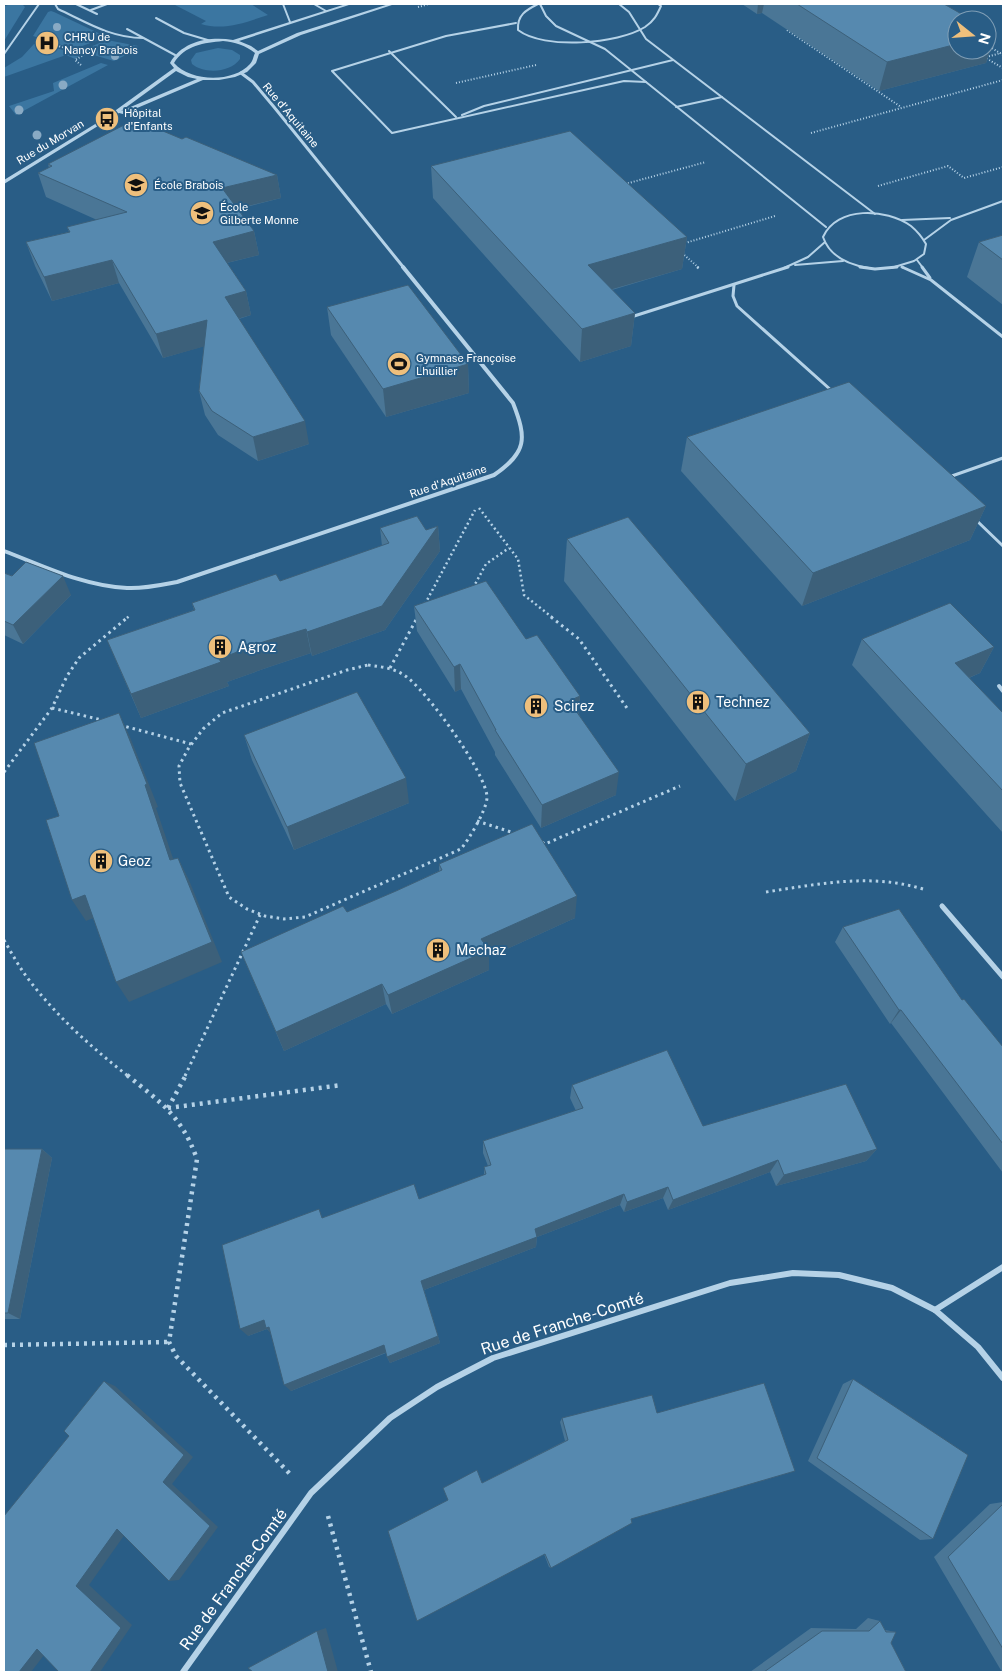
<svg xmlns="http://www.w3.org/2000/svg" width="1007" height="1676" viewBox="0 0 1007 1676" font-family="'Public Sans',sans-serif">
<rect width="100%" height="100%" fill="#295d86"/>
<g fill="#3b76a1">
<path d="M13,4H22L25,7L4,41V6Z"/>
<path d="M181,4H251L268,15C246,22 225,31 201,24L206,21L175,5Z"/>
<path d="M51,11L54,12L107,37L74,49L33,36L48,12Z"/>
<path d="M107,40L138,46L134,49L136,50L114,61L80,51Z"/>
<path d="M34,44H42L80,55L75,59L66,55L4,77V68L22,57Z"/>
<path d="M218,48L232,50L240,55V59C230,73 204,74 192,64L191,60L196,53Z"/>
<path d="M101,63L108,65L16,115L9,106L54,91L53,83Z"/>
</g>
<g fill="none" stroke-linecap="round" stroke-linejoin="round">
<g stroke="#b5d2e7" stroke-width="2" stroke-dasharray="1 2" stroke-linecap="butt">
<path d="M418,7L429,4"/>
<path d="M787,30L901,107"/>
<path d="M42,41L75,51"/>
<path d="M987,45L1003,55"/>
<path d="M984,57L1003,68"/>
<path d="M986,57L1001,53"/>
<path d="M81,65L75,60L85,54L75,51L82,48"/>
<path d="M456,83L536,65"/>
<path d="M811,133L1003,80"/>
<path d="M625,184L706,162"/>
<path d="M878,186L948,166L964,178L1003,167"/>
<path d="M682,244L775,216"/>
<path d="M682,253L699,268"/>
</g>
<g stroke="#b5d2e7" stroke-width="2.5" stroke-dasharray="2 3" stroke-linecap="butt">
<path d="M697,267L700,269"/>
<path d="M479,508L518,559L524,595L553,618"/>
<path d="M473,588L486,564L509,548"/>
<path d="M425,604L475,510"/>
<path d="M127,618L130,615"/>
</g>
<g stroke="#b5d2e7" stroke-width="3" stroke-dasharray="2.5 4" stroke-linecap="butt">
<path d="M551,617L579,639L629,711"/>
<path d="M368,665C382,667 393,668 404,675C425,688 488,775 487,798C486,811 469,839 461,849L305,917L284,919L265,916L247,909L229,897L180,783L179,766L188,749L203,729L222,713L347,670Z"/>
<path d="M390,668L417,618"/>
<path d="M52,708L102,720"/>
<path d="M120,725L191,744"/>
<path d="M4,772L52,708L67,676L79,658L128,617"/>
<path d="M477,821L514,833"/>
<path d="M542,842L545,844L680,786"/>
<path d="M766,892C819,884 870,873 923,889"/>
<path d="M4,940C11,952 18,965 26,976C55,1015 91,1047 128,1076"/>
<path d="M185,1076L260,915"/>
</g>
<g stroke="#b5d2e7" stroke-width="4.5" stroke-dasharray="3 5" stroke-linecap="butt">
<path d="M127,1075C161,1103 181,1115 197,1159L169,1342L176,1356L291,1475"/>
<path d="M168,1108L186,1075"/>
<path d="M168,1108L342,1085"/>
<path d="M4,1345L169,1342"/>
<path d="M328,1516L371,1672"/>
</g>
<g stroke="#b5d2e7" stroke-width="2">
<path d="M55,4L58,9C86,22 111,38 143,38"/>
<path d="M76,4L97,14"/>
<path d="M283,4L290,22"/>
<path d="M314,4L326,11"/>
<path d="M538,4C526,10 517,15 518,30C544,50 618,44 645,27C654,21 657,15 661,6L658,4"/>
<path d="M540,4L546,16L556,26L605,49L826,227"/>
<path d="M619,4L629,12L646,39L875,214"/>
<path d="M91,10L107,4"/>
<path d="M156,18L184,33L211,41"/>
<path d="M516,23L446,36L332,71L392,133L624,81L646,82"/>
<path d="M127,29L175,55"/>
<path d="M389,51L456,117"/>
<path d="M4,54L39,4"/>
<path d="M676,107L722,97"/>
<path d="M462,115L484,106L673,60"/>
<path d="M902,220L950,218"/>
<path d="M924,240L951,220L1003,201"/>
<path d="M917,260L923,268"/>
<path d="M795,265L843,261"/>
<path d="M902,267L904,268"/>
<path d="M784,268L808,257L825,242"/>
<path d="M869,268C849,265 830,257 823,237C837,206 886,208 911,226C917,231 922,237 926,244L924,254L914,261L891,268"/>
</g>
<g stroke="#b5d2e7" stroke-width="3">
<path d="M860,267L875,269L897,267"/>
<path d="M902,267L931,280L1003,337"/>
<path d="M922,267L930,278"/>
<path d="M734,285L733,296L737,306L832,391"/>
<path d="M631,317L788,267"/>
<path d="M949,477L1003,458"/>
<path d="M976,520L1003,546"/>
</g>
<path stroke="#b5d2e7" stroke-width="4" d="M999,686L1003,691"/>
<path stroke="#b5d2e7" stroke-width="3" d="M241,73L253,82L274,107L404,268"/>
<path stroke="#b5d2e7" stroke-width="4" d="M4,551C44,566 83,586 127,588C144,589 161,585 177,582L494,475C527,452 527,439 513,403L403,267"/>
<path stroke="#b5d2e7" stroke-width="5" d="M942,906L1003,977"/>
<g stroke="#b5d2e7" stroke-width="6">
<path d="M935,1310L978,1347L1003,1378"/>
<path d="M183,1672L311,1493L390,1418L437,1387L493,1358L730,1283L793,1273L839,1275L892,1288L935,1310L1003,1267"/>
</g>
<path fill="#b5d2e7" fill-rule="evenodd" d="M346,4H352L239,41L251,46L258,51L297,33L389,4H395L301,35L259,54L256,63L247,72L235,77L219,80H203L123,114L119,113L4,184V180L105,118L174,68L170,63C182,41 210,36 233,40ZM223,41C235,42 245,45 255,53C253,57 253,61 250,64C233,83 191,82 174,63C185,45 204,43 223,41ZM176,71L188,77L197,79L121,111Z"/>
</g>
<g fill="#89aac4">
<circle cx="57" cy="27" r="4"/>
<circle cx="115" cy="56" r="4"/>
<circle cx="63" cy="85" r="4.5"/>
<circle cx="19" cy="110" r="4.5"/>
<circle cx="37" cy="135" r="4.5"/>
</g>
<g fill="#4a7696">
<path d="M742,4H944L995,34L986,63L879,91L762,13L757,14Z"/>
<path d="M128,127L182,139L277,175L281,198L238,209L254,231L259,255L227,263L246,291L251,315L239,319L309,444L258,461L218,435L205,415L199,391L204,346L163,358L119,283L52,301L35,266L26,242L69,232L67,227L97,220L46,197L38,173L49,168L48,164Z"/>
<path d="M431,166L687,237L682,269L612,290L635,313L631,346L580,362L433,198Z"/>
<path d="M1003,235V305L967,277L979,242Z"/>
<path d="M327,307L468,364L469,393L386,417L331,335Z"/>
<path d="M687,437L986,506L970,540L802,606L681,471Z"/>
<path d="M438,526L440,551L385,630L312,656L311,653L269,667L227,682L229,686L141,718L107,640L194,610L192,603L280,581L382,546L380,528L426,530Z"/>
<path d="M567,539L810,733L796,771L735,801L564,581Z"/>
<path d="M4,573L71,595L23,644L4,635Z"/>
<path d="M414,606L526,639L580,696L579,714L616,795L541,828L495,755V752L461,689L455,692L417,631Z"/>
<path d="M862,639L994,647L980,673L969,678L1003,713V833L852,665Z"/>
<path d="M244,735L409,803L294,850L252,760Z"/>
<path d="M439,864L575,918L489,957V970L392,1014L386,1004L284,1051L241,952L347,912L396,891L439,871Z"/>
<path d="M843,927L962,1000L1003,1047V1173L891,1023L890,1024L835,942Z"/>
<path d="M572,1085L703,1126L877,1149L866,1161L776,1186L770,1172L668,1210L663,1198L624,1212L620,1205L537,1237L536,1247L424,1290L440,1343L390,1363L387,1357L386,1353L291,1391L271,1333L267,1329L248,1336L324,1217L419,1199L484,1175V1167L488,1166L483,1153V1141L576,1111L570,1098Z"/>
<path d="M4,1149H42L52,1158L20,1319H4Z"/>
<path d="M853,1379L933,1539L920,1540L808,1461L843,1384Z"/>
<path d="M562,1418L631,1519L551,1568L549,1567L544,1554L482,1483L565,1441L560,1422Z"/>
<path d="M1003,1502V1672H1002L934,1557L990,1504Z"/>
<path d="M868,1618L880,1621L885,1630L896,1632L891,1643L906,1672H750L811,1628L856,1629Z"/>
</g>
<g fill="#3c607a">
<path d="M758,4H764L762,13L757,14Z"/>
<path d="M995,34L986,63L879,91L887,62L957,44V50H987V36Z"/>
<path d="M277,175L281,198L227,211L222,188Z"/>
<path d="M254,231L259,255L218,265L213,242Z"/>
<path d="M687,237L682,269L585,297L588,265Z"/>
<path d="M112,260L119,283L52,301L44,277Z"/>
<path d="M246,291L251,315L230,321L225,297Z"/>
<path d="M635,313L631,346L580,362L582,329Z"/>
<path d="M207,320L213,344L163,358L156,334Z"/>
<path d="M468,364L469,393L386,417L383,389Z"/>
<path d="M305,421L309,444L258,461L253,437Z"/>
<path d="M986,506L970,540L802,606L813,573Z"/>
<path d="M438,526L440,551L385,630L312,656L307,632Z"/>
<path d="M63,576L71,595L23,644L13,625Z"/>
<path d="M306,629L311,653L269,667L227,682L229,686L141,718L131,694L219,659L263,642Z"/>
<path d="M994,647L980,673L942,689L955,663Z"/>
<path d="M460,664L461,689L455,692L454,667Z"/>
<path d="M580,696L578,721L569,701Z"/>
<path d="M119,713L130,737L158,807L156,808L181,882L170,860Z"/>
<path d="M810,733L796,771L735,801L746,764Z"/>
<path d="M619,772L616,795L541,828L542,805Z"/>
<path d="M406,778L409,803L294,850L287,827Z"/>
<path d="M178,858L189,880L222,962L129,1002L116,982Z"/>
<path d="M85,895L99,916L86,921L72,900Z"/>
<path d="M577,896L575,918L489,957V970L392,1014L388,995L481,939Z"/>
<path d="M382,984L386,1004L284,1051L276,1032Z"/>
<path d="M899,1010H901L891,1023L890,1024Z"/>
<path d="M42,1149L52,1158L20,1319L8,1313Z"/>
<path d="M877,1149L866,1161L776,1186L784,1175Z"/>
<path d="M778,1160L770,1172L668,1210L673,1200Z"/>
<path d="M668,1187L663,1198L624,1212L627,1202Z"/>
<path d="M624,1194L620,1205L537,1237L536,1247L424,1290L421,1281L535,1229Z"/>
<path d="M264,1320L270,1328L273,1336L267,1329L248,1336L240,1329Z"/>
<path d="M438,1336L440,1343L390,1363L387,1357Z"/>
<path d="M384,1345L387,1352L291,1391L284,1385Z"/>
<path d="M104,1381L115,1386L193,1457L172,1484L218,1527L179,1580L169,1581L163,1482Z"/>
<path d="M117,1529L128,1530L89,1585L132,1625L100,1672H90L76,1586Z"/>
<path d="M326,1628L338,1672H328L317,1631Z"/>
<path d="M51,1646L31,1672H19L37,1649Z"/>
</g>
<g fill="#5689af" stroke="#3c607a">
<path d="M797,4H944L972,20H957V44L887,62Z"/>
<path d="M987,29L995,34L987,36Z"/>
<path d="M139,121L182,139L186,137L277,175L222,188L254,231L213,242L246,291L225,297L305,421L253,437L212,411L199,391L207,320L156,334L112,260L44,277L26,242L70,232L67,227L127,212L38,173L52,166L48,164L124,125L128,127Z"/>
<path d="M570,131L687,237L588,265L635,313L582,329L431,166Z"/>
<path d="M1003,235V260L979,242Z"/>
<path d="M408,285L468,364L383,389L327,307Z"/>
<path d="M849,382L986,506L813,573L687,437Z"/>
<path d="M417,516L426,530L438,526L382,606L307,632L306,629L263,642L219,659L221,662L131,694L107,640L195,610L192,603L276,574L280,581L389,543L380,528Z"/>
<path d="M628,517L810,733L746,764L567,539Z"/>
<path d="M26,562L63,576L13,625L4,621V573L12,576Z"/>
<path d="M486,581L526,639L537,635L580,696L569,701L619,772L542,805L495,730H496L460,664L454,667L414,606Z"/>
<path d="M950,603L994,647L955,663L1003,713V791L862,639Z"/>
<path d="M357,692L406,778L287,827L244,735Z"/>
<path d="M119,713L147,784L145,785L170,860L178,858L212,942L116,982L85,895L72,900L46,820L59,816L34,743Z"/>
<path d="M532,824L577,896L481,939L489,950L388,995L382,984L276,1032L241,952L343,906L347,912L396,891L442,870L439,864Z"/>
<path d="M899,909L962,1000L964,999L1003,1047V1144L901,1010H899L843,927Z"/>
<path d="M667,1050L703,1126L846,1084L877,1149L784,1175L778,1160L673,1200L668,1187L627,1202L624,1194L535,1229L537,1237L421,1281L438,1336L387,1357L384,1345L284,1385L269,1327L266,1328L264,1320L240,1329L222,1245L319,1209L322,1218L414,1184L419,1199L486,1174L484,1167L491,1165L483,1141L583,1108L572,1085Z"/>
<path d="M4,1149H42L8,1313H4Z"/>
<path d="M853,1379L968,1455L933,1539L817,1458Z"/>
<path d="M104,1381L184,1455L163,1482L210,1526L169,1581L117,1529L76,1586L121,1628L90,1672H59L37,1649L19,1672H4V1516L69,1436L64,1431Z"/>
<path d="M764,1383L795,1471L631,1519L632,1523L551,1568L545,1554L417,1621L388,1531L448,1500L443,1488L477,1470L482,1483L568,1440L562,1418L652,1395L657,1413Z"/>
<path d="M1003,1504V1649L948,1557Z"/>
<path d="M880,1621L886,1632H896L891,1643L906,1672H764L822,1631H869Z"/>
<path d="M317,1631L328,1672H253L248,1668Z"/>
</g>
<defs>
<g id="hospital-disc" transform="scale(1.25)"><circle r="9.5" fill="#eebf7c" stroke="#295d86"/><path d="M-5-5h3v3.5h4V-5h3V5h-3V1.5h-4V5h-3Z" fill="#111"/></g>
<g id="bus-disc" transform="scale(1.25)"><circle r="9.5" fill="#eebf7c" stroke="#295d86"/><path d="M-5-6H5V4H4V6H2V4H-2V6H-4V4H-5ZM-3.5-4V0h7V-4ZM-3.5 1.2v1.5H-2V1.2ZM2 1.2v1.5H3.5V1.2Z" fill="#111"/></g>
<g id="school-disc" transform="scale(1.25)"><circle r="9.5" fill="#eebf7c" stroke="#295d86"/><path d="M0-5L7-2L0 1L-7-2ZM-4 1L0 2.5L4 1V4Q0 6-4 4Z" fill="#111"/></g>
<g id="stadium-disc" transform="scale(1.25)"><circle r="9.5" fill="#eebf7c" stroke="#295d86"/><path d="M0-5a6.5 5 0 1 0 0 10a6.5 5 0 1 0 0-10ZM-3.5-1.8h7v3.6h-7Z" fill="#111"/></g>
<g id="building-disc" transform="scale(1.25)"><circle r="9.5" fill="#eebf7c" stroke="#295d86"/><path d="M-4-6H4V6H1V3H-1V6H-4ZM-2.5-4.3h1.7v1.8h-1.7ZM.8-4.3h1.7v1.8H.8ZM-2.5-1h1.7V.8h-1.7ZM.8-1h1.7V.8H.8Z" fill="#111"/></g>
</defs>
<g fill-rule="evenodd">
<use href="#hospital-disc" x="47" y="43"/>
<use href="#bus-disc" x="107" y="119"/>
<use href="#school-disc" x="136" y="185"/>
<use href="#school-disc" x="202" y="213"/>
<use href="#stadium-disc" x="399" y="364"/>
<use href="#building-disc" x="220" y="647"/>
<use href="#building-disc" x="698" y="702"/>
<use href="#building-disc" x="536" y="706"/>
<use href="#building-disc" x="101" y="861"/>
<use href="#building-disc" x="438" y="950"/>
</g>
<g text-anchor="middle" stroke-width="4" stroke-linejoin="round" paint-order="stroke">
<g font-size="11" fill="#fff" stroke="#295d86" text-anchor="start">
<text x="64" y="41">CHRU de<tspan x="64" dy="13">Nancy Brabois</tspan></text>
<text x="124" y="117">Hôpital<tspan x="124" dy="13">d'Enfants</tspan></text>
<text x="154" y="189">École Brabois</text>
<text x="220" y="211">École<tspan x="220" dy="13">Gilberte Monne</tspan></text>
<text x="416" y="362">Gymnase Françoise<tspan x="416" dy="13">Lhuillier</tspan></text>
</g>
<g font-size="11" fill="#fff" stroke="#295d86">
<text transform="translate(291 115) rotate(50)" y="4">Rue d'Aquitaine</text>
<text transform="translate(50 142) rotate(-31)" y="4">Rue du Morvan</text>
<text transform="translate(448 481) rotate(-19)" y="4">Rue d'Aquitaine</text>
</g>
<g font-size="14" fill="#fff" stroke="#295d86" text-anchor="start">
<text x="238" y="652">Agroz</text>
<text x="716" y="707">Technez</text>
<text x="554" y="711">Scirez</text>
<text x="118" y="866">Geoz</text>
<text x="456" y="955">Mechaz</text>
</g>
<g font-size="16" fill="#fff" stroke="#295d86">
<text transform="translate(562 1323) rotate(-18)" y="6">Rue de Franche-Comté</text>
<text transform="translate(233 1579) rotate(-54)" y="6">Rue de Franche-Comté</text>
</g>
</g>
<rect width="1007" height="1676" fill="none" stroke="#ffffff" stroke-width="10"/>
<g transform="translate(972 35) rotate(107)"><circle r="24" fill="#295d86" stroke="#7f9eb6"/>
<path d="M0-4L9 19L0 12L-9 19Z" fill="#eebf7c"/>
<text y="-8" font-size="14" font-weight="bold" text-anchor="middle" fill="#ffffff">N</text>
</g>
</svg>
